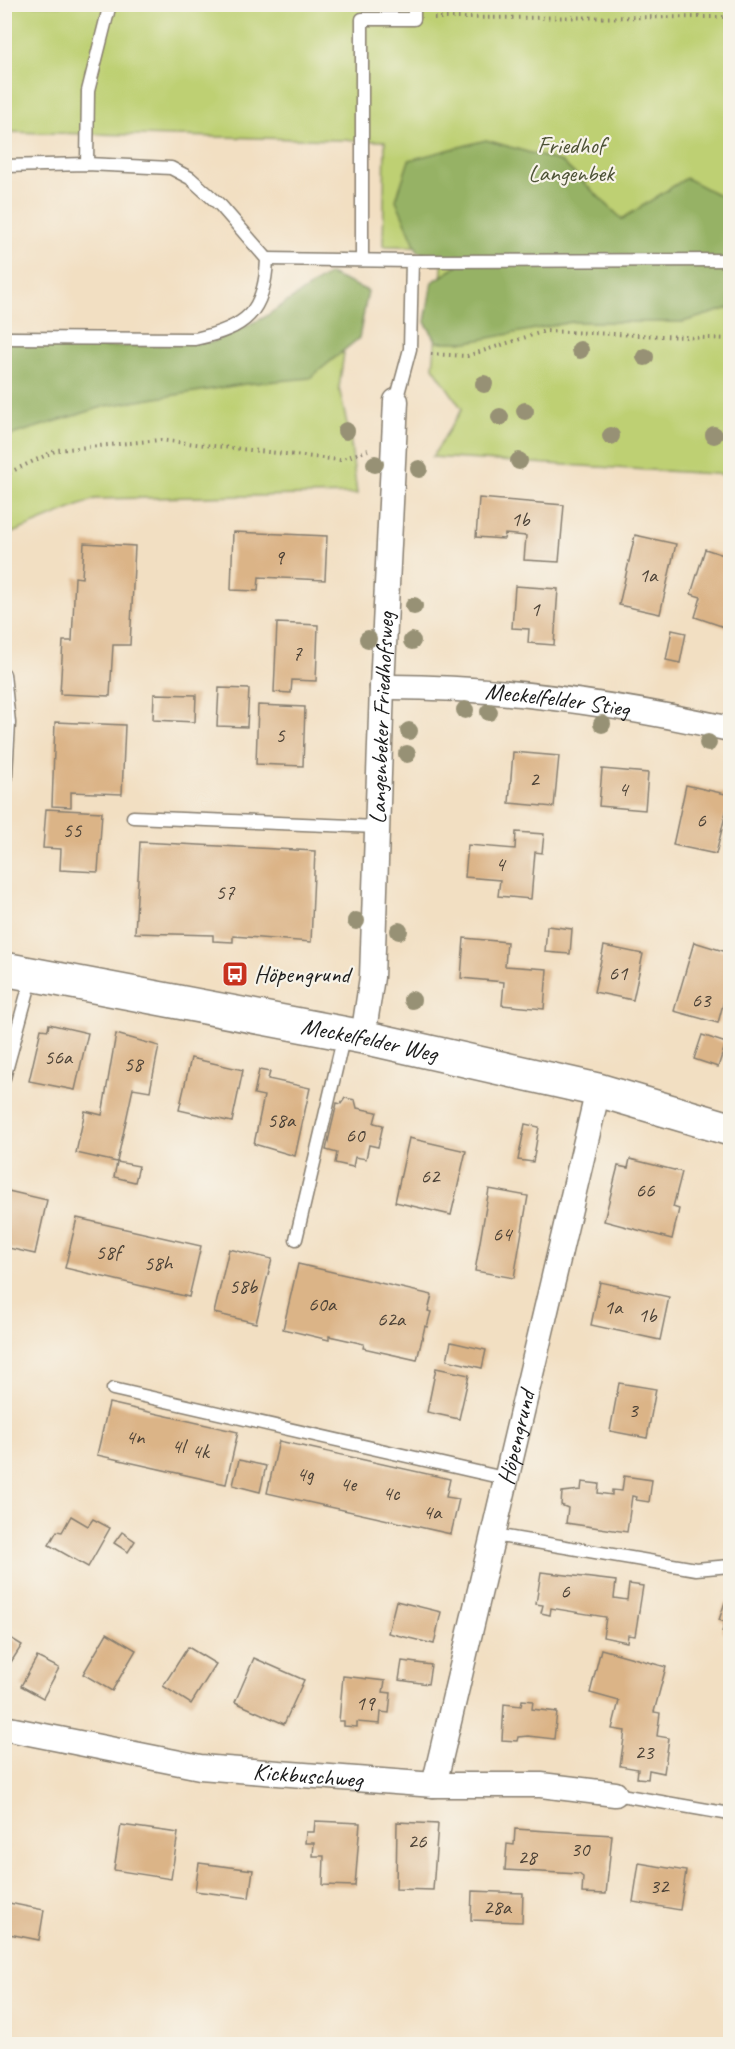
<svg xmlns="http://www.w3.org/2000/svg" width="735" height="2049" viewBox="0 0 735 2049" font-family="Caveat,sans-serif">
<rect width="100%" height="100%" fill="#f7f3e8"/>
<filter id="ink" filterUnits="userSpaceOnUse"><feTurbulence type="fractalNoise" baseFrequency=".0167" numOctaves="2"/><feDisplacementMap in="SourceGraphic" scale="12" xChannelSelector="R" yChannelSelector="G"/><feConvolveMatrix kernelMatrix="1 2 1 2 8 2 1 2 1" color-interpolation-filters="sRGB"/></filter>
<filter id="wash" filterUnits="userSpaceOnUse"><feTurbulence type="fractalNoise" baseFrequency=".008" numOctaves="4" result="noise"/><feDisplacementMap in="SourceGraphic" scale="24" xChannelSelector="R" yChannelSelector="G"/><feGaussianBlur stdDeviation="1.35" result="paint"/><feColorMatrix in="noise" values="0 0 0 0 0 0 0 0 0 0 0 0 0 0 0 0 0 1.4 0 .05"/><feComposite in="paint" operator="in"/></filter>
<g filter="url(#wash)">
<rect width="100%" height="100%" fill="#f2dfc2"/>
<g fill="#bed073" stroke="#6d7648" stroke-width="1.5">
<path d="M5,5H730V475L432,457L462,409L433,367L444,247L383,246L385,141L5,132Z"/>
<path d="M344,353L339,388L350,437L357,494L95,499L5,536V418L65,394Z"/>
</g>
<g fill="#96b265" stroke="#596740" stroke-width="1.5">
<path d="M486,140L562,162L622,219L686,178L730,201V308L683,322H572L468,342H437L425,322L432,282L458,266L418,252L396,200L409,160Z"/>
<path d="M329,274L368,291L359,338L310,378L245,384L106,406L5,437V335L105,347L212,342L263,318Z"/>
</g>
<g id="blocks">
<g fill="#dbb487">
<path d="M479,498L564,505L559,562L524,560L526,536L505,534L504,539L476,537Z"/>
<path d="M233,532L327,536L325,580L259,577L258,591L231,590Z"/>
<path d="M635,535L676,544L660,614L619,605Z"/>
<path d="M84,543L135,546L130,645H113L110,696L60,694L63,641H72L75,577L82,578Z"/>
<path d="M705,549L730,557V629L695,617L701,597L691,594Z"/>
<path d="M515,586L558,589L554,645L528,643L529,629L512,628Z"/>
<path d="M277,623L318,625L316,681L292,680L291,693L274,692Z"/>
<path d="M672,630L686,633L680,663L666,660Z"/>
<path d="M219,688L249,689L247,727L217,726Z"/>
<path d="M154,694L196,695L195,722L153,720Z"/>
<path d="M258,705L305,707L303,766L256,764Z"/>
<path d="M55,722L125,725L122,794L71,792V807L52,806Z"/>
<path d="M513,752L559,756L554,807L509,803Z"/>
<path d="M602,769L648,773L645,810L599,806Z"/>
<path d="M686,785L730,795L716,854L673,845Z"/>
<path d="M46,809L102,812L98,872L60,870L61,849L43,848Z"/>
<path d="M516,832L544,834L542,853L535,852L531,899L498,896L500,880L465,877L468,845L515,849Z"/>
<path d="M140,842L315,851L311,942L233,936V942L213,941V935L135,933Z"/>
<path d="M547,926L572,929L570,954L545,952Z"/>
<path d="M464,938L507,942L505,966L547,969L544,1009L502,1005L504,982L461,978Z"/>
<path d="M694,942L730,953V978L718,1023L674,1011Z"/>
<path d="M604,946L643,954L633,1000L594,992Z"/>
<path d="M49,1024L88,1033L75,1090L29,1081L41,1029L48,1030Z"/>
<path d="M116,1034L159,1046L150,1091L133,1088L117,1162L76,1153L85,1111L102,1115Z"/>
<path d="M702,1035L726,1043L718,1067L694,1059Z"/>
<path d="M191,1058L243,1070L232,1122L179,1110Z"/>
<path d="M259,1070L270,1072L268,1079L310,1088L295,1156L254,1144L264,1096L254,1094Z"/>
<path d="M345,1098L355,1100L357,1108L377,1112L374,1123L383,1125L378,1147L369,1145L366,1159L355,1157L353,1167L335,1163L337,1153L326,1150L337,1103L341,1104Z"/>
<path d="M525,1124L539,1127L533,1162L518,1160Z"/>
<path d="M409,1138L466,1151L451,1215L395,1202Z"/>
<path d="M630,1159L682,1172L673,1207L679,1209L672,1239L604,1221L618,1166L628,1168Z"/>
<path d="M117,1162L139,1166L135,1182L114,1177Z"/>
<path d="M489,1189L528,1196L514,1278L475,1271Z"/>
<path d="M4,1190L47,1200L35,1254L4,1247Z"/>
<path d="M77,1218L201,1246L189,1297L65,1268Z"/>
<path d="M229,1249L272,1259L256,1323L214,1313Z"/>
<path d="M298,1264L432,1295L428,1311L431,1312L427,1327L425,1326L417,1360L363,1348L364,1344L347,1340L329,1336V1340L283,1329Z"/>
<path d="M600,1282L669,1297L660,1340L591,1325Z"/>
<path d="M451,1342L486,1350L482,1368L447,1360Z"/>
<path d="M436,1368L469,1375L459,1419L427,1412Z"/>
<path d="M619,1383L656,1389L647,1438L610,1431Z"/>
<path d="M109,1403L238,1432L226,1484L97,1455Z"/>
<path d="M279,1441L450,1479L446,1497L459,1499L451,1534L267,1493Z"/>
<path d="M239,1460L266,1466L260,1492L233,1485Z"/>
<path d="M624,1476L652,1480L649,1502L636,1500L637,1497L632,1496L627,1532L566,1523L568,1508L561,1505L562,1492L581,1490L582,1482L599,1484L598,1493L612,1495V1490L622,1491Z"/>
<path d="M71,1516L88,1526L93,1519L110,1528L88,1567L49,1545L57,1531L62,1532Z"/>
<path d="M122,1532L135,1541L128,1552L114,1543Z"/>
<path d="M541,1572L616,1581L614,1598L627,1600L629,1584L643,1586L635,1636L628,1635L627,1642L603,1637L606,1617L551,1608L550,1615L541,1613L543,1605L536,1604Z"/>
<path d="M396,1601L441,1612L434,1644L388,1633Z"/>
<path d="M725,1602L730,1603V1635L722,1632L725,1622L719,1620Z"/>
<path d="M107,1633L136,1650L112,1691L83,1674Z"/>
<path d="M4,1634L22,1645L4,1673Z"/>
<path d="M188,1647L216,1664L191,1704L163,1686Z"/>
<path d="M601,1649L666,1667L654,1712L660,1713L657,1736L669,1738L664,1773L649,1770L648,1779L637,1778L638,1769L620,1766L625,1731L612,1729L619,1701L590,1693Z"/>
<path d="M37,1657L59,1668L43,1698L21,1686Z"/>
<path d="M254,1658L304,1680L284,1724L235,1702Z"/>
<path d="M402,1661L431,1665L428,1684L399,1680Z"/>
<path d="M343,1676L385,1681L383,1692L391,1693L389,1713L381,1712L380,1724L357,1722V1727L344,1726V1721H339Z"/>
<path d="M522,1700L533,1701L532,1709L557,1712L554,1739L528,1736L518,1737L517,1741L502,1740L504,1704L521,1706Z"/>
<path d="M315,1821L360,1823L355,1886L323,1885L324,1856H313L314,1843H305L306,1832H314Z"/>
<path d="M397,1822L438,1824L433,1890L396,1889Z"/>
<path d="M121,1825L178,1833L171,1879L114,1870Z"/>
<path d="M515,1829L612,1835L606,1894L582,1893L583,1877L579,1874L505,1870L507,1844L514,1845Z"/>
<path d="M199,1863L253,1870L249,1898L195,1891Z"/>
<path d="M639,1863L686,1871L680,1910L633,1902Z"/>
<path d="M472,1891L523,1893L522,1922L471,1920Z"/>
<path d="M4,1902L44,1910L39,1940L4,1933Z"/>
</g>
</g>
</g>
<g filter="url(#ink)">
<use href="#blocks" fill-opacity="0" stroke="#877e6f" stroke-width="1.5"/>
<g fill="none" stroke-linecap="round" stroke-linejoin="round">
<g stroke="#877e6f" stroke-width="15">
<g id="service">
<path d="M87,164L88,91L110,4"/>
<path d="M4,166L87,164L171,168L190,178L221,206L267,259C265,312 246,328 195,339L4,338"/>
<path d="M267,259L412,261L410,349L396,401"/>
<path d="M362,260V19H414V4"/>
<path d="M412,261L730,260"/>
<path d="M4,674L9,723L4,809"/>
<path d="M133,817L377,827"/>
<path d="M4,1078L32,976"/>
<path d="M296,1239L344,1035"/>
<path d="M113,1389L508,1479"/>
<path d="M494,1535L696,1569L730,1566"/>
<path d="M615,1794L730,1814"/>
</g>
</g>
<g stroke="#877e6f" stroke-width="27">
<g id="minor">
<path id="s1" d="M382,687C498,686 617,704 730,729"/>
<path id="s2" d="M363,1037L372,977L382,687L396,401"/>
<path id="s3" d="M4,1728L200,1767L434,1785H541L615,1794"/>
<path id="s4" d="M434,1785L598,1090"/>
</g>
</g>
<g stroke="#877e6f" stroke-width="36">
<g id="secondary">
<path id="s5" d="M4,969L363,1037L598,1090L730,1129"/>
</g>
</g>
<g stroke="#877e6f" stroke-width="4" stroke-dasharray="1.5 4.5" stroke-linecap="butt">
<path d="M434,18L730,17"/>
<path d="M431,354L467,356L545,331L730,339"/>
<path d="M4,475L57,450L160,440L340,460L368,450"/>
</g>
<use href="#service" stroke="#fff" stroke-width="12"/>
<use href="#minor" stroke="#fff" stroke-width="24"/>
<use href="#secondary" stroke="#fff" stroke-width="33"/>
</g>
<g fill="#979175">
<circle cx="580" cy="350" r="9"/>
<circle cx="645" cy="357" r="9"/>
<circle cx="484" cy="384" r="9"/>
<circle cx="525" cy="411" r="9"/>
<circle cx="500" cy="417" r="9"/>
<circle cx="346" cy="431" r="9"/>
<circle cx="714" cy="435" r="9"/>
<circle cx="611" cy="436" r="9"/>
<circle cx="519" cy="461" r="9"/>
<circle cx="375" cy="464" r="9"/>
<circle cx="419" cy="469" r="9"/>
<circle cx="414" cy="606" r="9"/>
<circle cx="368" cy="639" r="9"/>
<circle cx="412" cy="641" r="9"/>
<circle cx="465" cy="710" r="9"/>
<circle cx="489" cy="712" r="9"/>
<circle cx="602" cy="724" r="9"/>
<circle cx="409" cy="731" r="9"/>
<circle cx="708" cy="743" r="9"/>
<circle cx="407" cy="754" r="9"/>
<circle cx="356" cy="921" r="9"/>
<circle cx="399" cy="931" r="9"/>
<circle cx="412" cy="1000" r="9"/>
</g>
</g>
<defs>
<g id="bus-square" transform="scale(1.35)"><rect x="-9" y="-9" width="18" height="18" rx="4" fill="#c8321e" stroke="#f7f3e8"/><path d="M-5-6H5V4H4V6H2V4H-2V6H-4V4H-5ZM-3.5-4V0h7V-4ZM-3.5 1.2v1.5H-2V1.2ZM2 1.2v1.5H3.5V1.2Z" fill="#fff"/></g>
</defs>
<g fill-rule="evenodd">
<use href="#bus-square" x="235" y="974"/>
</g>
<g text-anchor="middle" stroke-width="4.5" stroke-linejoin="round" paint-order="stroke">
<g font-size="21" fill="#4c4237">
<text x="520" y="526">1b</text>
<text x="279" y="564">9</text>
<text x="648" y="582">1a</text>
<text x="535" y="616">1</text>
<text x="297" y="660">7</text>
<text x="280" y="742">5</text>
<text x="534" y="786">2</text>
<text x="623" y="796">4</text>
<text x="701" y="827">6</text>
<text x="72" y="837">55</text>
<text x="500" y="871">4</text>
<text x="225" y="899">57</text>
<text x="618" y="980">61</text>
<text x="701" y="1007">63</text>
<text x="58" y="1064">56a</text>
<text x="133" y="1071">58</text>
<text x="281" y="1127">58a</text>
<text x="355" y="1142">60</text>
<text x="430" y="1183">62</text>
<text x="645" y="1197">66</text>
<text x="502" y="1241">64</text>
<text x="108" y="1259">58f</text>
<text x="158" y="1270">58h</text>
<text x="243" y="1293">58b</text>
<text x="322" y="1311">60a</text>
<text x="613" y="1314">1a</text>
<text x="647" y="1322">1b</text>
<text x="391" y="1326">62a</text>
<text x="633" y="1417">3</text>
<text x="135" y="1444">4n</text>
<text x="178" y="1453">4l</text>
<text x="200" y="1458">4k</text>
<text x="305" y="1481">4g</text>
<text x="348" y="1491">4e</text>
<text x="391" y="1500">4c</text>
<text x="432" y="1519">4a</text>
<text x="565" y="1598">6</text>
<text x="365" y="1710">19</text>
<text x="644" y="1759">23</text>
<text x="417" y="1848">26</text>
<text x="580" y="1856">30</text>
<text x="527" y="1864">28</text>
<text x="659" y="1893">32</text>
<text x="497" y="1914">28a</text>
</g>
<g font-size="24" fill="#4d5236" stroke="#f7f3e8">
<text x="571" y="153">Friedhof<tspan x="571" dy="28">Langenbek</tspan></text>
</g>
<g font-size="24" fill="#1c1c1c" stroke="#f7f3e8">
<text dy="8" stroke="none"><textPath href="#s1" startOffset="176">Meckelfelder Stieg</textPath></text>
<text dy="8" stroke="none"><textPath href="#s2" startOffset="320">Langenbeker Friedhofsweg</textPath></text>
<text dy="8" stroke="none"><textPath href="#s5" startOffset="372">Meckelfelder Weg</textPath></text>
<text dy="8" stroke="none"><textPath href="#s4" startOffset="357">Höpengrund</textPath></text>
<text dy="8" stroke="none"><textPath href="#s3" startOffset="308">Kickbuschweg</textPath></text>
</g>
<g font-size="24" fill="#1c1c1c" stroke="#f7f3e8" text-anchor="start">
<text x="254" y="982">Höpengrund</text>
</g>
</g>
<rect width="735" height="2049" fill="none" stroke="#f7f3e8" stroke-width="24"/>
</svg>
